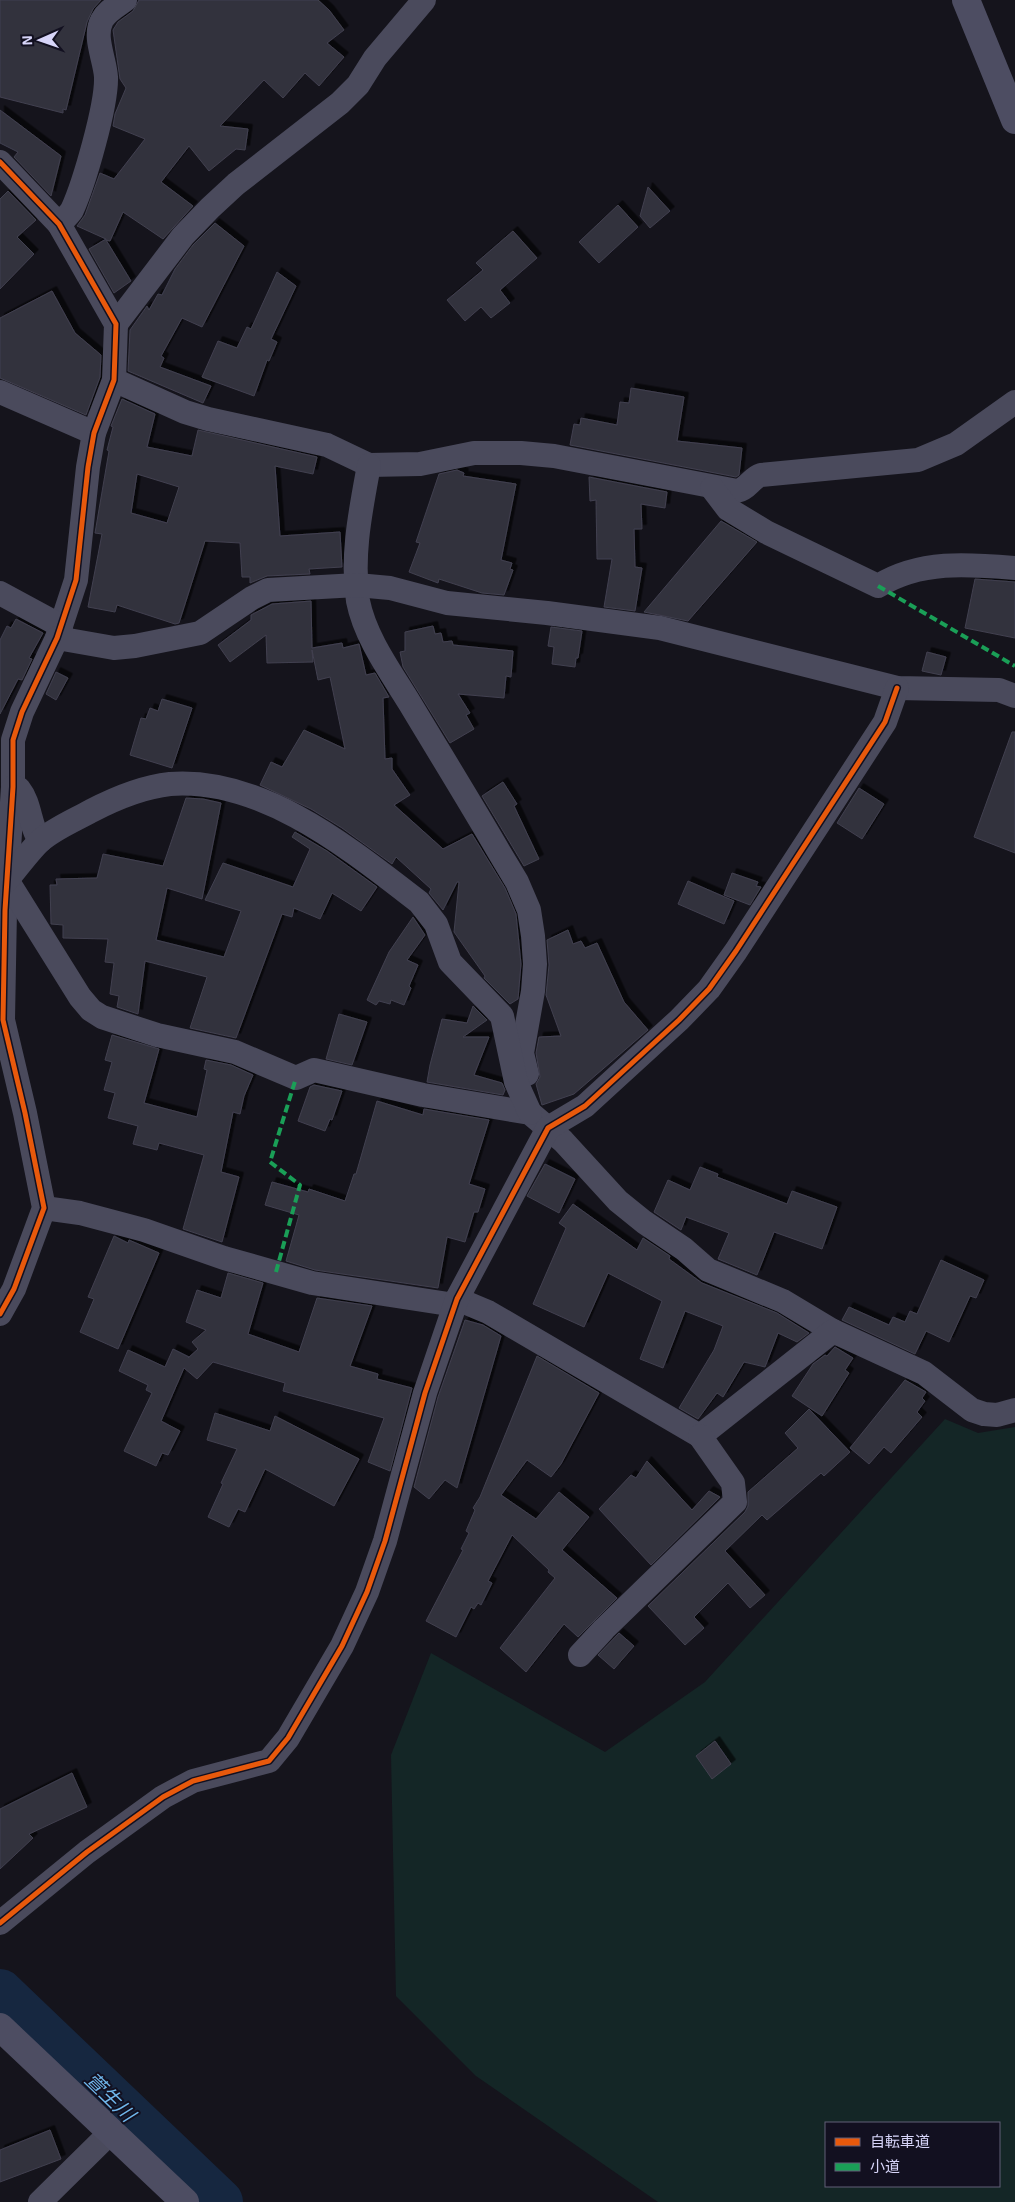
<svg xmlns="http://www.w3.org/2000/svg" width="1015" height="2202" viewBox="0 0 1015 2202" font-family="'Exo 2','Noto Sans JP',sans-serif">
<defs>
<filter id="shadow"><feDropShadow dx="4.5" dy="-4.5" stdDeviation="0" flood-color="#0009"/></filter>
</defs>
<rect width="100%" height="100%" fill="#15141c"/>
<path fill="#142626" fill-rule="evenodd" d="M945,1419L978,1433L1015,1427V2202H658L476,2076L396,1996L391,1755L431,1653L605,1752L705,1682ZM826,2123H999V2186H826Z"/>
<g fill="none" stroke-linecap="round" stroke-linejoin="round">
<path stroke="#162740" stroke-width="46" d="M0,1992L220,2202"/>
</g>
<g fill="#33323e" stroke="#41404f" fill-rule="evenodd" filter="url(#shadow)">
<path d="M0,0H101L93,9L87,22L66,110L63,109V113L0,97Z"/>
<path d="M139,0H318L329,10L344,30L327,43L344,57L319,86L305,73L283,98L264,80L220,126L248,129L245,150L236,149L209,171L189,146L161,182L193,206L163,239L123,212L110,241L106,240L131,281L114,293L89,249L106,239L77,226L85,215L100,173L114,179L145,139L113,126L115,114L126,88L120,79L113,30L118,22L133,11Z"/>
<path d="M0,110L61,156L51,196L14,157L18,152L0,143Z"/>
<path d="M648,187L670,211L650,228L640,216Z"/>
<path d="M8,191L36,220L17,237L34,254L0,289V199Z"/>
<path d="M618,205L638,227L599,263L579,242Z"/>
<path d="M215,223L244,246L202,327L182,318L161,356L164,358L160,367L211,386L203,403L128,371L130,330L147,306L149,310L158,294L162,295L175,269L193,245Z"/>
<path d="M513,231L537,258L500,290L510,303L491,318L481,307L465,321L447,300L483,270L476,263Z"/>
<path d="M277,272L296,286L271,339L277,342L269,361L267,360L254,396L202,377L218,341L237,348L247,327L251,329Z"/>
<path d="M52,291L75,333L101,355L100,377L86,415L0,378V318Z"/>
<path d="M631,388L684,397L677,441L742,448L739,475L736,477L570,445L574,424L580,425L581,418L617,425L620,402L629,403Z"/>
<path d="M122,399L155,414L147,447L192,456L198,430L317,457L313,474L275,466L280,536L340,532L342,567L309,569L310,574L267,576L250,583V577H242L240,543L205,541L179,623L175,624L117,605L115,612L88,607L102,534L95,533L109,451L107,450L113,427L111,426ZM137,474L179,487L167,523L131,513Z"/>
<path d="M457,470L464,473L463,476L516,484L501,560L512,563L510,569L513,570L504,595L482,593L439,579L438,583L409,572L420,543L416,542L439,474Z"/>
<path d="M589,477L667,492L665,508L641,504L642,529H634L635,567L642,568L635,611L604,607L612,559H597L596,500L590,501Z"/>
<path d="M721,521L757,542L688,621L644,612Z"/>
<path d="M975,579L1015,582V638L965,628Z"/>
<path d="M311,601L312,648L342,643L343,648L359,644L366,675L375,673L389,697L383,698L385,759L392,758V769L410,795L394,805L443,849L472,834L505,888L516,914L521,964L518,999L510,1004L484,978L485,976L454,932L459,882H457L443,910L429,893L431,889L396,857L392,864L342,828L311,809L260,785L271,762L282,767L304,730L345,749L330,677L318,680L312,650L313,662L267,663L266,635L230,662L218,645L251,620V615L272,604Z"/>
<path d="M16,619L43,633L29,658L32,659L22,680L18,679L0,714V640L7,626L11,628Z"/>
<path d="M433,626L435,634L441,633L443,642L452,641L453,645L513,651L511,677L506,676L504,698L458,694L470,713L466,715L474,729L450,743L403,667L400,652L405,651V632Z"/>
<path d="M551,627L582,631L578,658H576L575,667L552,664L554,647L548,646Z"/>
<path d="M927,652L946,657L941,675L922,671Z"/>
<path d="M56,672L68,678L56,700L46,694Z"/>
<path d="M162,699L192,708L172,768L130,755L141,718L146,719L150,708L158,711Z"/>
<path d="M1012,732H1015V853L974,837Z"/>
<path d="M503,782L517,804L514,806L539,859L524,866L482,796Z"/>
<path d="M859,788L884,804L862,839L837,823Z"/>
<path d="M186,798L203,799L221,803L202,899L167,888L156,940L224,957L241,911L205,900L223,863L293,887L310,849L292,837L295,832L327,851L377,887L361,911L332,893L320,919L294,908L292,917L282,914L236,1038L190,1028L207,977L145,961L138,1014L117,1007L119,996L110,994L114,963L105,962L108,939L63,938V925L51,924L50,885H57L56,879L97,878L103,854L163,866Z"/>
<path d="M732,873L758,882L756,886L761,887L750,905L724,895Z"/>
<path d="M688,881L734,901L724,924L678,904Z"/>
<path d="M413,917L425,935L407,960L418,965L409,986L411,988L404,1005L391,1000L390,1004L379,1001L376,1005L367,1000L389,952Z"/>
<path d="M568,930L573,944L581,941L585,948L597,943L624,1002L648,1030L574,1094L542,1105L536,1084L540,1077L536,1053L539,1037L561,1036L546,995L549,965L547,940Z"/>
<path d="M473,1006L487,1020L463,1037H489L474,1075L502,1083L505,1090L503,1095L427,1082L430,1065L442,1019L467,1023Z"/>
<path d="M339,1014L367,1022L352,1065L326,1059Z"/>
<path d="M112,1035L159,1049L144,1103L197,1117L207,1070L204,1069L206,1060L231,1065L253,1075L244,1096L240,1114L233,1112L221,1172L239,1177L222,1242L183,1229L204,1155L159,1143L157,1150L133,1144L138,1126L108,1118L115,1093L104,1090L112,1062L105,1060Z"/>
<path d="M314,1085L342,1091L332,1120L330,1119L325,1131L298,1121L310,1087Z"/>
<path d="M377,1101L423,1115L424,1109L489,1120L469,1184L485,1189L478,1212H474L465,1242L447,1237L438,1288L315,1270L286,1261L299,1215L265,1205L272,1182L308,1192L309,1189L345,1201L354,1174H356Z"/>
<path d="M545,1164L575,1179L559,1213L527,1196Z"/>
<path d="M700,1167L718,1174L717,1177L787,1204L792,1191L837,1207L822,1249L774,1232L757,1275L718,1259L729,1233L686,1217L681,1230L654,1212L668,1180L690,1190Z"/>
<path d="M573,1204L637,1250L643,1238L670,1256L669,1259L702,1283L777,1313L809,1333L797,1342L778,1333L765,1367L744,1362L723,1397L717,1393L698,1419L679,1408L714,1350L723,1326L685,1311L663,1368L640,1359L662,1301L608,1273L584,1327L533,1304L566,1228L559,1223Z"/>
<path d="M114,1236L128,1243L129,1240L159,1253L118,1349L80,1332L94,1299L88,1297Z"/>
<path d="M941,1260L984,1280L976,1298L970,1296L949,1342L926,1331L915,1354L842,1320L849,1307L889,1325L893,1317L905,1322L910,1311L917,1314Z"/>
<path d="M228,1273L263,1283L248,1334L299,1352L317,1298L372,1306L350,1366L378,1374L377,1379L412,1388L390,1471L368,1462L384,1418L283,1391L285,1383L213,1362L197,1379L184,1368L161,1421L180,1431L168,1455L162,1453L156,1466L124,1451L152,1393L146,1390L148,1385L119,1371L128,1350L165,1367L173,1349L189,1357L188,1358L198,1349L192,1342L206,1330L186,1322L197,1290L221,1298Z"/>
<path d="M465,1320L483,1325L501,1336L457,1488L445,1480L429,1499L414,1487L438,1397Z"/>
<path d="M835,1347L853,1358L845,1370L849,1373L822,1416L792,1396L813,1364L825,1355L827,1356Z"/>
<path d="M537,1356L599,1393L561,1464L551,1477L527,1460L501,1495L536,1519L559,1492L589,1517L562,1550L617,1598L578,1637L564,1624L526,1672L500,1648L555,1578L548,1572L549,1570L512,1535L488,1581L492,1583L481,1605L478,1603L474,1609L471,1607L456,1637L426,1621L463,1550L461,1549L469,1533L466,1531L475,1510L473,1508L480,1497Z"/>
<path d="M905,1380L926,1392L922,1398L925,1401L917,1412L922,1417L891,1453L884,1447L869,1464L850,1448Z"/>
<path d="M809,1409L850,1452L824,1476L821,1473L767,1520L762,1515L725,1551L765,1595L750,1608L728,1583L694,1617L704,1628L685,1645L648,1606L745,1512L748,1506V1492L798,1448L785,1433Z"/>
<path d="M215,1413L270,1431L275,1416L359,1459L334,1506L265,1469L245,1512L238,1509L229,1527L208,1517L223,1484L221,1483L237,1449L207,1440Z"/>
<path d="M647,1461L692,1510L709,1491L720,1497L651,1565L599,1509L631,1475L636,1478Z"/>
<path d="M619,1633L634,1646L614,1669L598,1655Z"/>
<path d="M715,1741L731,1764L712,1779L696,1756Z"/>
<path d="M72,1773L87,1807L29,1834L33,1838L0,1869V1809Z"/>
<path d="M50,2130L61,2159L0,2182V2150Z"/>
</g>
<g fill="none" stroke-linecap="round" stroke-linejoin="round">
<g stroke="#4a4a5c" stroke-width="24">
<path d="M0,162L59,224L116,324L114,380L94,433L88,467L76,580L57,638L22,712L13,740V787L5,910L3,1020L25,1113L44,1208L14,1289L0,1314"/>
<path d="M59,224C63,220 69,215 72,210C84,184 107,105 106,77C105,59 93,37 102,20C107,11 117,6 125,0"/>
<path d="M116,324L183,236L210,208L236,184L340,103L358,85L375,58L424,0"/>
<path d="M114,380L185,412L208,419L327,445L369,465L420,464L474,453H521L554,456L737,491C748,489 751,478 761,475L918,460L956,444L1015,402"/>
<path d="M0,392L94,433"/>
<path d="M369,465C361,509 351,555 358,601C365,637 390,671 409,702C439,752 470,802 499,852L517,882L529,910L533,936L535,964L533,991L522,1053L527,1074"/>
<path d="M712,488L728,509L766,532L878,586C920,560 968,564 1015,568"/>
<path d="M0,593L61,626"/>
<path d="M57,638L114,648L135,646L200,633L252,598L268,590L357,585L390,588L447,603L547,613L660,628L897,688L999,690L1015,696"/>
<path d="M13,787L19,789C31,804 29,825 40,841"/>
<path d="M7,880L80,997L91,1010L102,1017L157,1035L235,1052L296,1078L314,1070L423,1095L530,1113L563,1141L618,1201L644,1222L684,1249L708,1270L783,1301L833,1331"/>
<path d="M7,880C18,867 28,853 39,842C53,829 75,820 91,811C116,798 142,787 170,784C263,777 350,849 419,902L436,924L450,962L502,1016L516,1082L530,1113"/>
<path d="M44,1208L80,1213L144,1230L224,1258L312,1283L455,1305"/>
<path d="M457,1299L488,1312L700,1436L833,1331L924,1373L972,1410L984,1414L997,1415L1015,1410"/>
<path d="M580,1655L604,1629L735,1502L733,1483L700,1436"/>
<path d="M0,1923L87,1852L163,1797L193,1781L269,1761L288,1738L342,1646L367,1592L385,1541L425,1393L457,1299L548,1128L585,1106L679,1020L709,989L736,951L885,722L897,688"/>
<path d="M40,2202L112,2131"/>
</g>
<g stroke="#4d4d62" stroke-width="28">
<path d="M966,0L1015,120"/>
<path d="M0,2027L185,2202"/>
</g>
<g stroke="#1a9f57" stroke-width="4" stroke-dasharray="8 4" stroke-linecap="butt">
<path d="M878,586L1015,666"/>
<path d="M276,1272L300,1185L270,1162L296,1078"/>
</g>
<g stroke="#121020" stroke-width="8">
<g id="cycleway">
<path d="M0,162L59,224L116,324L114,380L94,433L88,467L76,580L57,638L22,712L13,740V787L5,910L3,1020L25,1113L44,1208L14,1289L0,1314"/>
<path d="M0,1923L87,1852L163,1797L193,1781L269,1761L288,1738L342,1646L367,1592L385,1541L425,1393L457,1299L548,1128L585,1106L679,1020L709,989L736,951L885,722L897,688"/>
</g>
</g>
<use href="#cycleway" stroke="#e8590c" stroke-width="5"/>
</g>
<g text-anchor="middle" stroke-width="4" stroke-linejoin="round" paint-order="stroke">
<g font-size="20" font-style="italic" fill="#70b7ec" stroke="#121020">
<text transform="translate(110 2097) rotate(44)" y="7">萱生川</text>
</g>
</g>
<rect x="825" y="2122" width="175" height="65" fill="#121020" stroke="#615f77"/>
<rect x="835" y="2138" width="25" height="8" fill="#e8590c" stroke="#615f77"/>
<text x="870" y="2147" font-size="15" fill="#d7d5f9">自転車道</text>
<rect x="835" y="2163" width="25" height="8" fill="#1a9f57" stroke="#615f77"/>
<text x="870" y="2172" font-size="15" fill="#d7d5f9">小道</text>
<g transform="translate(40 40) rotate(268)" stroke="#121020" stroke-width="4" paint-order="stroke">
<path d="M0-4L9 19L0 12L-9 19Z" fill="#d7d5f9"/>
<text y="-8" font-size="14" font-weight="bold" text-anchor="middle" fill="#d7d5f9">N</text>
</g>
</svg>
